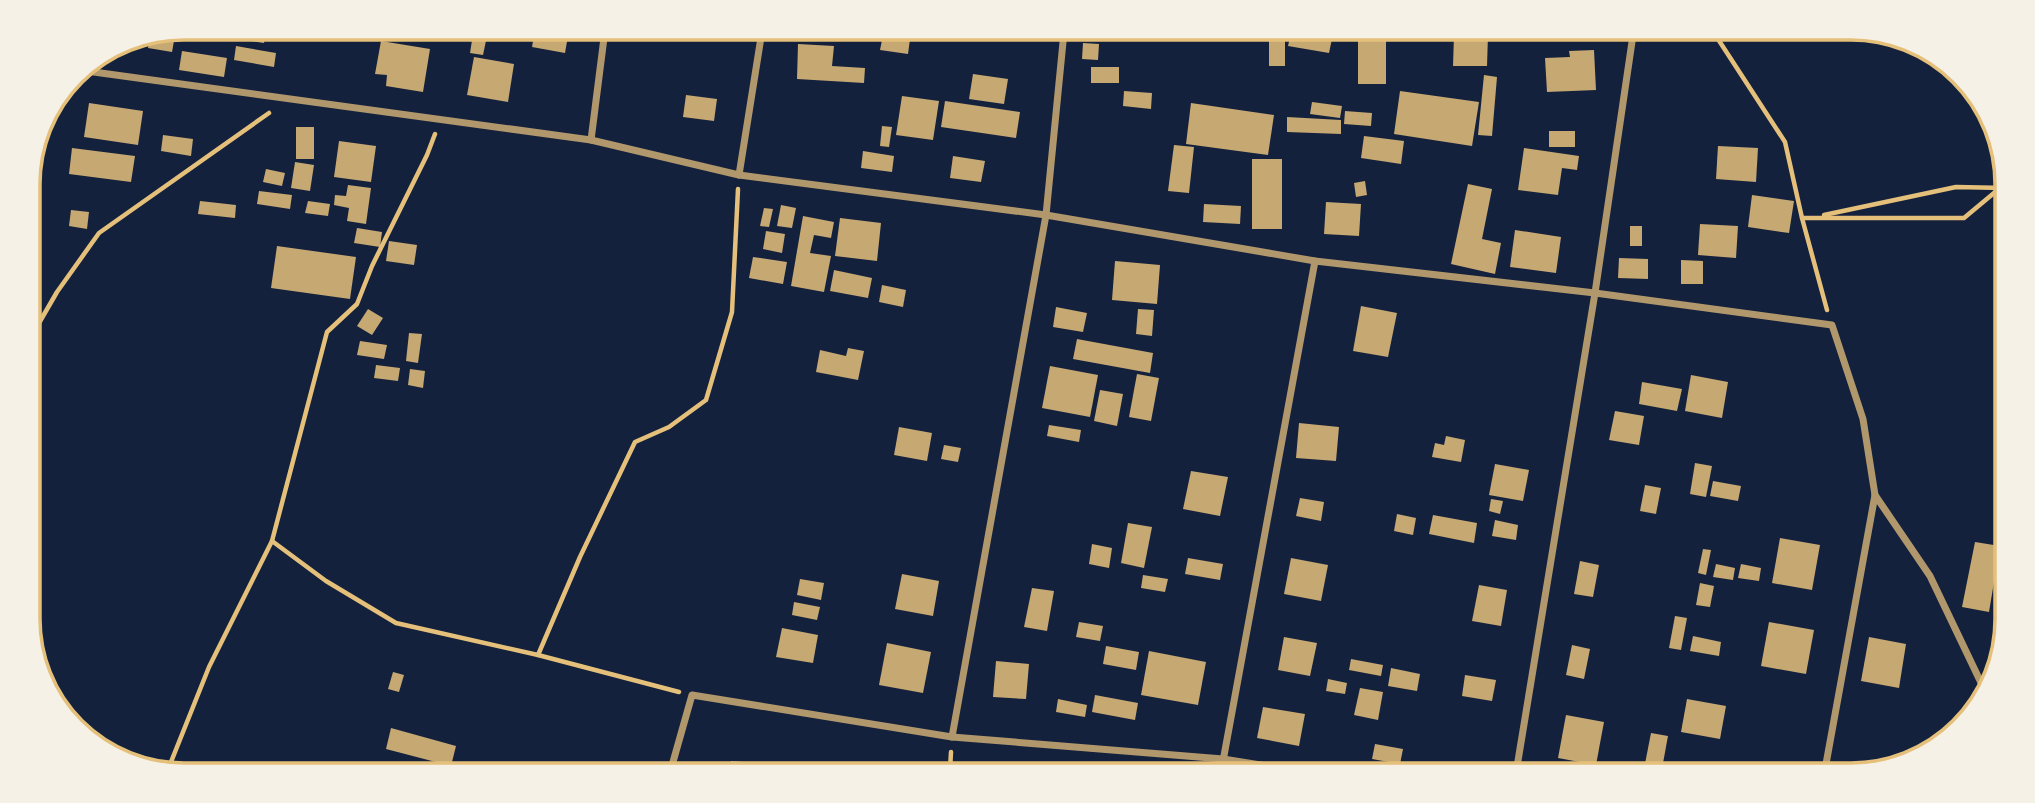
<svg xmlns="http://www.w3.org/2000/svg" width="2035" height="803" viewBox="0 0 2035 803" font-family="'PT Sans',sans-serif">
<rect width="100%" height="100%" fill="#14213d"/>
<g fill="#c6a872">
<path d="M225,28H267L264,43L223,37Z"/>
<path d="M176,30L172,52L148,48L151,35Z"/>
<path d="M535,30H569L565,53L532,47Z"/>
<path d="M871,31L911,32L908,54L880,50L882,40L870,38Z"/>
<rect x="1269" y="33" width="16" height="33"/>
<path d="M1291,33L1333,34L1329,53L1288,46Z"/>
<path d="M473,34L487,36L483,55L470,53Z"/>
<rect x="1358" y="34" width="28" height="50"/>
<path d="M1454,34H1488L1487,66H1453Z"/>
<path d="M381,41L430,49L423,92L386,86L387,75L375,74Z"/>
<path d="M1083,43L1099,44L1098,60L1082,59Z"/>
<path d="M798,44L834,46L832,66L865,68L864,83L797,79Z"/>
<path d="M236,46L276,53L274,67L234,60Z"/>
<path d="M1594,50L1596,90L1547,92L1545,58L1570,57L1569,51Z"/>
<path d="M182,51L227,58L224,77L179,70Z"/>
<path d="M474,57L514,64L508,102L467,95Z"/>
<rect x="1091" y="67" width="28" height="16"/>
<path d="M973,74L1008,79L1004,104L969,99Z"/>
<path d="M1484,75L1497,77L1492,136L1478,135Z"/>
<path d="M1124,91L1152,93L1151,109L1123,106Z"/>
<path d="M1400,91L1479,102L1472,146L1394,134Z"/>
<path d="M686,95L717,99L714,121L683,117Z"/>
<path d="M902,96L939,101L933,140L896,135Z"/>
<path d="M945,101L1020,112L1016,138L941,127Z"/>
<path d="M1312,102L1342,106L1340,118L1310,114Z"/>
<path d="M89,103L143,111L138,145L84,137Z"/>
<path d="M1191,103L1274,115L1268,155L1186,144Z"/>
<path d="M1345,111L1372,113L1371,126L1344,124Z"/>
<path d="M1287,117L1341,120V134L1287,132Z"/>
<path d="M882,126L892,127L889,147L880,146Z"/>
<rect x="296" y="127" width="18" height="32"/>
<rect x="1549" y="131" width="26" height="16"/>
<path d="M163,135L193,139L191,156L161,151Z"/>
<path d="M1364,136L1404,141L1401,164L1361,158Z"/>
<path d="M39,137H44L38,182L28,180V174Z"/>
<path d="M339,141L376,146L371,182L334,177Z"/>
<path d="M1174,145L1194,147L1189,193L1168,191Z"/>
<path d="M1718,146L1758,148L1756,182L1716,179Z"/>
<path d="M72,148L135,156L131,182L69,174Z"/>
<path d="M1524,148L1579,156L1577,170L1562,168L1558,195L1518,190Z"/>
<path d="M863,151L894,156L892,172L861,168Z"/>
<path d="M953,156L985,161L981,182L950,178Z"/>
<rect x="1252" y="159" width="30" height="70"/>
<path d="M295,162L314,165L310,191L291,188Z"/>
<path d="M266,169L285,173L282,186L263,182Z"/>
<path d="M1365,181L1367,195L1356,197L1354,183Z"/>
<path d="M1468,184L1492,189L1482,239L1501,243L1495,274L1451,264Z"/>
<path d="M348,185L371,188L366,224L347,221L349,208L334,205L335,195L346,196Z"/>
<path d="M259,191L292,195L290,209L257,204Z"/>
<path d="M1752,195L1794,201L1789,233L1748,227Z"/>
<path d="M200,201L236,205L235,218L198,214Z"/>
<path d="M308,201L330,204L328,216L305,213Z"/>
<path d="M1326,202L1361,204L1359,236L1324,234Z"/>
<path d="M1204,204L1241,206L1240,224L1203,222Z"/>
<path d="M781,205L796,208L792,228L777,226Z"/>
<path d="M764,208L773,209L769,227L760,226Z"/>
<path d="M71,210L89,212L87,229L69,226Z"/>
<path d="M803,216L834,222L831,238L814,235L810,253L831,256L824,292L791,286Z"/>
<path d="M840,218L881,223L877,261L835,256Z"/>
<path d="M1700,224L1738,226L1736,258L1698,255Z"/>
<rect x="1630" y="226" width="12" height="20"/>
<path d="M357,228L382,232L380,247L354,243Z"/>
<path d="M1515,230L1561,237L1556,273L1510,267Z"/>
<path d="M766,231L785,234L782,253L763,249Z"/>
<path d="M389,241L417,245L414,265L386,261Z"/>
<path d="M277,246L356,257L350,299L271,288Z"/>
<path d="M753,257L787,262L783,284L749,278Z"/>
<path d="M1619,258L1648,259V279L1618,278Z"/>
<path d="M1681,260L1703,261V284H1681Z"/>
<path d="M1115,261L1160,265L1157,304L1112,300Z"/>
<path d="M834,270L872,278L868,298L830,291Z"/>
<path d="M882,285L906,290L903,307L879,302Z"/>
<path d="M1361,306L1397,313L1388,357L1353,351Z"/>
<path d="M1056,307L1087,313L1083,332L1053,327Z"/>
<path d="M368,309L383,318L372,335L357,326Z"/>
<path d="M1138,309L1154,310L1152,336L1136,334Z"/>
<path d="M409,333L422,334L418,363L406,361Z"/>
<path d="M1077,339L1153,353L1150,373L1073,359Z"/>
<path d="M360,341L387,345L384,359L357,355Z"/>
<path d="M848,348L864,351L858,380L816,372L820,350L846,356Z"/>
<path d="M376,365L400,368L398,381L374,378Z"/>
<path d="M1050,366L1098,375L1090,417L1042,408Z"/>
<path d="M410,369L425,371L423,388L408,385Z"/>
<path d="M1137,374L1159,378L1151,421L1129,417Z"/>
<path d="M1691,375L1728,382L1722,418L1685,411Z"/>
<path d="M1642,382L1682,389L1677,411L1639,404Z"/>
<path d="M1100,390L1123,394L1117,426L1094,421Z"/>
<path d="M1615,411L1644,416L1639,445L1609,440Z"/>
<path d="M1299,423L1339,427L1336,461L1296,458Z"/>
<path d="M1049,425L1081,430L1079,442L1047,436Z"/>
<path d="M899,427L932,433L927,461L894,455Z"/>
<path d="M1446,436L1465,440L1461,462L1432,457L1435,443L1444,445Z"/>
<path d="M944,445L961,448L958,462L941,459Z"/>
<path d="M1695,463L1712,466L1706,497L1690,494Z"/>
<path d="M1495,464L1529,470L1523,501L1489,495Z"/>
<path d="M1191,471L1228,477L1220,516L1183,509Z"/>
<path d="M1713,481L1741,486L1738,501L1710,496Z"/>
<path d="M1645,485L1661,488L1656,514L1640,511Z"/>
<path d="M1300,498L1324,502L1321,521L1296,516Z"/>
<path d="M1491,499L1503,501L1500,514L1489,511Z"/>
<path d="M1397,514L1416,518L1413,535L1394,531Z"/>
<path d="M1433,515L1477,523L1474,543L1429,534Z"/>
<path d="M1495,520L1518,525L1516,540L1492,536Z"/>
<path d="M1128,523L1152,527L1144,568L1121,563Z"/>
<path d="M1780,538L1820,545L1812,590L1772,583Z"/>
<path d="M1975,542L2000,546L1989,612L1962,607Z"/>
<path d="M1092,544L1112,548L1109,568L1089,564Z"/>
<path d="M1703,549L1711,550L1706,575L1698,573Z"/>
<path d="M1188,558L1223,564L1220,580L1185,574Z"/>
<path d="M1291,558L1328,565L1321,601L1284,594Z"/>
<path d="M1580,561L1599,565L1593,597L1574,594Z"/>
<path d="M1716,564L1735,568L1733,580L1713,577Z"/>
<path d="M1741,564L1761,568L1759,581L1738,578Z"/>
<path d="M902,574L939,581L933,616L895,609Z"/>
<path d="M1143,575L1168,579L1165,592L1141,588Z"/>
<path d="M800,579L824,583L821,600L797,595Z"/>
<path d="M1700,583L1714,586L1710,607L1696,605Z"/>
<path d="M1479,585L1507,590L1501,626L1472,621Z"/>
<path d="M1032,588L1054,591L1047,631L1024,627Z"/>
<path d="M794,602L820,607L817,620L792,615Z"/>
<path d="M1675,616L1687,618L1681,650L1669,648Z"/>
<path d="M1079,622L1103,626L1100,641L1076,637Z"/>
<path d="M1769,622L1814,630L1806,674L1761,666Z"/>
<path d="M782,628L818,635L813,663L776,657Z"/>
<path d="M1693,636L1721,642L1719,656L1690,651Z"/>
<path d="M1284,637L1317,643L1310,676L1278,670Z"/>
<path d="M1869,637L1906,644L1899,688L1861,681Z"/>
<path d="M887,643L931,652L923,693L879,685Z"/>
<path d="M1572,645L1590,649L1584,679L1566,675Z"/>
<path d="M1106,646L1139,652L1136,670L1103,664Z"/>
<path d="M1149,651L1206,662L1198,705L1141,695Z"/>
<path d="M1351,659L1383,665L1381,676L1349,670Z"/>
<path d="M996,661L1029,664L1026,699L993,697Z"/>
<path d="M1391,668L1420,674L1417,691L1388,686Z"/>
<path d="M393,672L404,675L399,692L388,689Z"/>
<path d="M1465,675L1496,680L1492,701L1462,696Z"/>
<path d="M1328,679L1347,683L1345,694L1326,691Z"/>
<path d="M1360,688L1383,692L1378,720L1354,715Z"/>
<path d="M1095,695L1138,703L1135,720L1092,712Z"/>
<path d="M1058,699L1087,705L1085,717L1056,712Z"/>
<path d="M1687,699L1726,706L1720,739L1681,732Z"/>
<path d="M1263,707L1305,714L1299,746L1257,738Z"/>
<path d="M1566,715L1604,722L1596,765L1558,758Z"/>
<path d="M391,728L456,746L451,766L386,749Z"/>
<path d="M1651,733L1668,736L1661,774H1643Z"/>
<path d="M1375,744L1403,749L1400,764L1372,759Z"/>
<path d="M731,761L792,766V770L731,769Z"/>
<path d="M1847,765L1874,769L1860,775H1846Z"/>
</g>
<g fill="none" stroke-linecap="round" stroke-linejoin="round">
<g stroke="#e5c07b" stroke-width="4.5">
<path d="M1716,36L1785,142L1802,218L1827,310"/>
<path d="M1824,215L1956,187L2005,188"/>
<path d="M1802,218H1964L2000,188"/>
<path d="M29,335L35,330L57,292L99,233L269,113"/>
<path d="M272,541L326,581L396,623L538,655L679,692"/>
<path d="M538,655L580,557L635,442L669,427L706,400L732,312L738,189"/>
<path d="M169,767L209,667L272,541L327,332L357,304L372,266L427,155L435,134"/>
<path d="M950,770L951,752"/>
</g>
<g stroke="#b1986c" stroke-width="7">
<path d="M79,70L591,140L739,175L1046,215L1315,261L1595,293L1832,325L1863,419L1875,495L1824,775"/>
<path d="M591,140L605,30"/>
<path d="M739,175L762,31"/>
<path d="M1875,495L1930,576L1984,689"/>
<path d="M952,737L1046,215L1064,32"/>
<path d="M671,769L692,695L952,737L1223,759L1305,772"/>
<path d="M1221,772L1315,261"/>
<path d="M1516,773L1595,293L1633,35"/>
</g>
</g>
<path d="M0 0H2035V803H0ZM184 40H1851A144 144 0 0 1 1995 184V619A144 144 0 0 1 1851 763H184A144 144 0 0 1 40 619V184A144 144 0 0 1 184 40Z" fill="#f6f1e7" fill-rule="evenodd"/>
<path fill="none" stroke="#e5c07b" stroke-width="3.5" d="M184 40H1851A144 144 0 0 1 1995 184V619A144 144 0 0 1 1851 763H184A144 144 0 0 1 40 619V184A144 144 0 0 1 184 40Z"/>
</svg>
